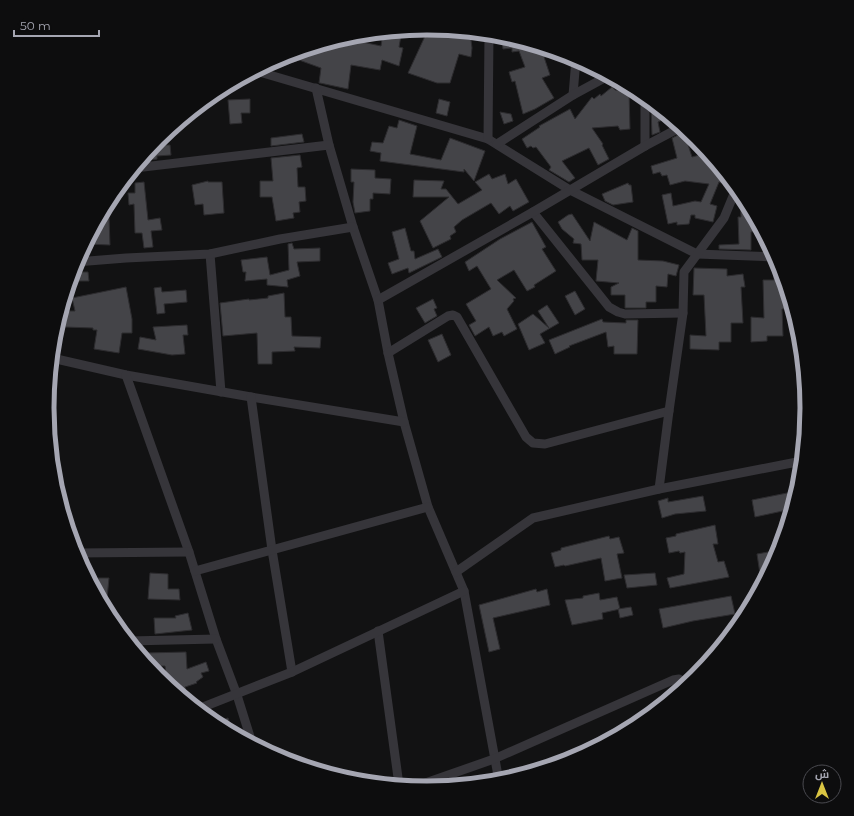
<svg xmlns="http://www.w3.org/2000/svg" width="854" height="816" viewBox="0 0 854 816" font-family="Montserrat,Cairo,sans-serif">
<rect width="100%" height="100%" fill="#121213"/>
<g fill="#444448" stroke="#2d2c2f">
<path d="M430,28L470,32L472,48L471,57L459,54L450,83H437L408,73L426,34H428Z"/>
<path d="M402,30L399,47L403,48L399,66L382,60L380,70L351,65L348,89L320,83H319L321,68L299,60L272,70L263,67L282,57L343,38L381,46L383,33L392,35L393,31Z"/>
<path d="M501,35L565,55V57H544L550,75L542,78L554,98L535,109L523,114L515,81L512,82L509,72L525,67L519,51L512,52V48L503,49Z"/>
<path d="M582,62L584,63L595,69L581,71Z"/>
<path d="M612,87L615,90L629,91L630,129L620,130L618,126L592,128L603,144L602,145L609,159L598,165L589,148L562,161L575,178L569,182L549,170L551,167L536,147L533,148L531,146L527,148L522,139L540,127L539,126L570,109L575,119L592,97L594,99L600,94L601,96Z"/>
<path d="M250,99V113H241L242,123L230,124L228,100Z"/>
<path d="M439,99L450,102L447,116L436,113Z"/>
<path d="M656,107L669,117L658,122L660,132L652,135L651,108Z"/>
<path d="M500,112L511,114L513,121L504,124Z"/>
<path d="M399,120L417,126L410,154L441,160L450,138L485,151L474,181L464,169V172L380,161L381,153L370,151L372,142L383,143L389,126L397,128Z"/>
<path d="M684,132L692,157L707,153L727,177L724,184L719,182L710,204L717,206L713,222L695,218V215H691L689,224L677,225V222L668,224L662,195L671,193L673,206L695,201L701,202L709,184L685,181L670,185L667,175L662,176L660,172L653,174L651,166L677,158L672,138Z"/>
<path d="M302,134L304,142L271,146V138Z"/>
<path d="M156,142L157,145H170L171,155L157,156V159L140,161Z"/>
<path d="M300,155L302,167L297,168L298,187H305L306,201L299,202L300,212L293,213L294,218L276,221L272,197H260V181H273L271,158Z"/>
<path d="M351,169L375,170V178L391,179L390,194L373,193V199H370V211L355,213L353,202L354,182H351Z"/>
<path d="M489,174L492,179L505,174L508,184L516,179L529,202L513,211L510,206L499,214L491,203L462,220L454,227L456,232L450,236L451,239L433,248L420,221L449,197H413L414,180L444,181L441,189H446L458,204L482,190L475,182Z"/>
<path d="M208,181V182H222L224,213L204,215L203,204L195,205L192,185Z"/>
<path d="M144,182L148,220L160,218L162,230L151,231L153,247L144,248L142,233H135L134,204L129,205L128,193H135V183Z"/>
<path d="M628,183L629,185H631L633,202L613,205L605,201L602,194Z"/>
<path d="M740,194L761,231L751,232V250L719,249V245L739,244L738,217H741Z"/>
<path d="M572,214L590,241L594,222L627,240L632,228L638,231V260L663,261L679,265L676,276L668,274L667,287L656,286V302H646V308H625V295H611V287L619,283L596,281L598,260H582L581,244L573,243L574,239L562,229L558,222L568,215Z"/>
<path d="M109,217L110,245L86,244L100,218Z"/>
<path d="M532,222L546,247L542,249L556,271L534,285L535,287L527,291L514,270L497,280L516,298L513,299L514,301L507,309L517,329L504,336L502,332L493,336L489,327L475,336L469,325L476,321L466,304L491,289L477,266L469,271L465,262L500,239Z"/>
<path d="M405,228L411,251H414L415,259L438,249L442,257L409,273L408,268L392,274L388,263L399,259L392,232Z"/>
<path d="M292,243L294,249L320,248V261L297,262L300,276L287,280L288,287L267,285V279L245,281L246,272H243L241,260L267,257L270,275L289,270L288,244Z"/>
<path d="M778,262L789,298V309H782L783,336H767V341L751,342V317L764,318L763,280H774L773,263Z"/>
<path d="M694,268L727,269V276L743,274L745,287H741L743,323H731V342H719V350L690,349V335L706,336L704,295H693Z"/>
<path d="M77,272H88L89,281H77Z"/>
<path d="M126,287L132,319V333H122L119,353L94,349L97,330H93V328L65,327V311H75L72,298Z"/>
<path d="M161,287L162,292L186,290L187,302L164,304L165,313L157,314L154,288Z"/>
<path d="M575,291L585,309L575,315L565,296Z"/>
<path d="M284,293L285,317H291L292,336L321,337L320,348L294,347L295,351L272,352V364H258L257,333L223,336L220,303L249,299V300L268,298V296Z"/>
<path d="M433,299L437,308L434,309L437,316L425,323L416,308Z"/>
<path d="M547,305L559,323L540,334L545,343L529,350L518,324L533,314L549,328L538,311Z"/>
<path d="M602,319L603,322L626,323V320H638L637,354H614V346L608,347L606,332L569,346L570,347L555,354L549,340Z"/>
<path d="M187,325L188,335H183L185,354L172,355L138,349L140,337L156,340L153,327Z"/>
<path d="M442,334L451,355L438,362L428,340Z"/>
<path d="M797,491L792,509L755,517L752,500Z"/>
<path d="M703,496L706,511L675,514L662,518L658,501L668,498V502Z"/>
<path d="M715,525L718,544H713L718,562L724,561L729,577L670,588L667,578L684,574L685,552L680,553L679,551L669,553L666,538L676,536V534Z"/>
<path d="M609,536L610,539L619,537L624,553L617,554L622,578L605,581L601,558L565,566L564,565L555,567L551,553L561,550V548Z"/>
<path d="M779,550L768,573L760,574L757,554Z"/>
<path d="M150,573L168,574V589H179L180,600L148,599Z"/>
<path d="M655,573L657,585L627,588L624,575Z"/>
<path d="M98,578H109L106,609L98,595Z"/>
<path d="M536,589L537,592L547,589L550,605L493,618L500,649L489,652L479,605Z"/>
<path d="M599,593L600,600L617,597L620,609L602,613L603,619L572,625L565,600L583,598V596Z"/>
<path d="M731,596L735,614L693,621L663,628L659,609Z"/>
<path d="M631,607L633,615L620,618L618,609Z"/>
<path d="M188,613L192,630L155,634L154,618H176L175,616Z"/>
<path d="M186,652L187,669L206,662L209,671L201,673L203,677L196,682L197,683L185,687L189,702L167,684L165,666H150L146,661L145,653Z"/>
<path d="M228,718L233,733L214,722Z"/>
</g>
<g fill="none" stroke-linecap="round" stroke-linejoin="round">
<g stroke="#36353a" stroke-width="9">
<path d="M256,71L488,139L570,190L697,254L775,257"/>
<path d="M316,88L329,145L353,227L378,300L388,353L404,422L428,507L464,591L499,781"/>
<path d="M573,95L576,59"/>
<path d="M645,98V146"/>
<path d="M488,139L489,34"/>
<path d="M497,144L573,95L608,76"/>
<path d="M135,168L329,145"/>
<path d="M533,212L609,307L618,312L625,314L683,313"/>
<path d="M210,254L221,392"/>
<path d="M76,262L126,258L210,254L280,239L353,227"/>
<path d="M378,300L533,212L645,146L681,127"/>
<path d="M388,353L448,316L453,315L457,317L526,437L533,443L545,444L669,411"/>
<path d="M52,358L126,375L251,397L404,422"/>
<path d="M126,375L189,552L216,639L237,695L252,743"/>
<path d="M251,397L272,550L292,672"/>
<path d="M659,489L669,411L683,313L684,272L724,218L736,189"/>
<path d="M76,553L189,552"/>
<path d="M195,571L428,507"/>
<path d="M456,572L533,518L659,489L802,461"/>
<path d="M378,631L399,785"/>
<path d="M129,641L216,639"/>
<path d="M198,709L292,672L464,591"/>
<path d="M414,787L494,759L673,680L679,679L686,685"/>
</g>
</g>
<path d="M0 0H854V816H0ZM54 408a373 373 0 1 1 746 0a373 373 0 1 1-746 0Z" fill="#0d0d0e" fill-rule="evenodd"/>
<path fill="none" stroke="#a5a6b2" stroke-width="5" d="M54 408a373 373 0 1 1 746 0a373 373 0 1 1-746 0Z"/>
<g transform="translate(822 784)"><circle r="19" fill="#0d0d0e" stroke="#4a4a50"/>
<path d="M0-3L7 15L0 10L-7 15Z" fill="#dac543"/>
<text y="-6" font-size="11" font-weight="bold" text-anchor="middle" fill="#a5a6b2">ش</text>
</g>
<path d="M14 30v6h85v-6" fill="none" stroke="#a5a6b2" stroke-width="2"/>
<text x="20" y="30" font-size="12" fill="#a5a6b2" stroke="#0d0d0e" stroke-width="3" paint-order="stroke">50 m</text>
</svg>
